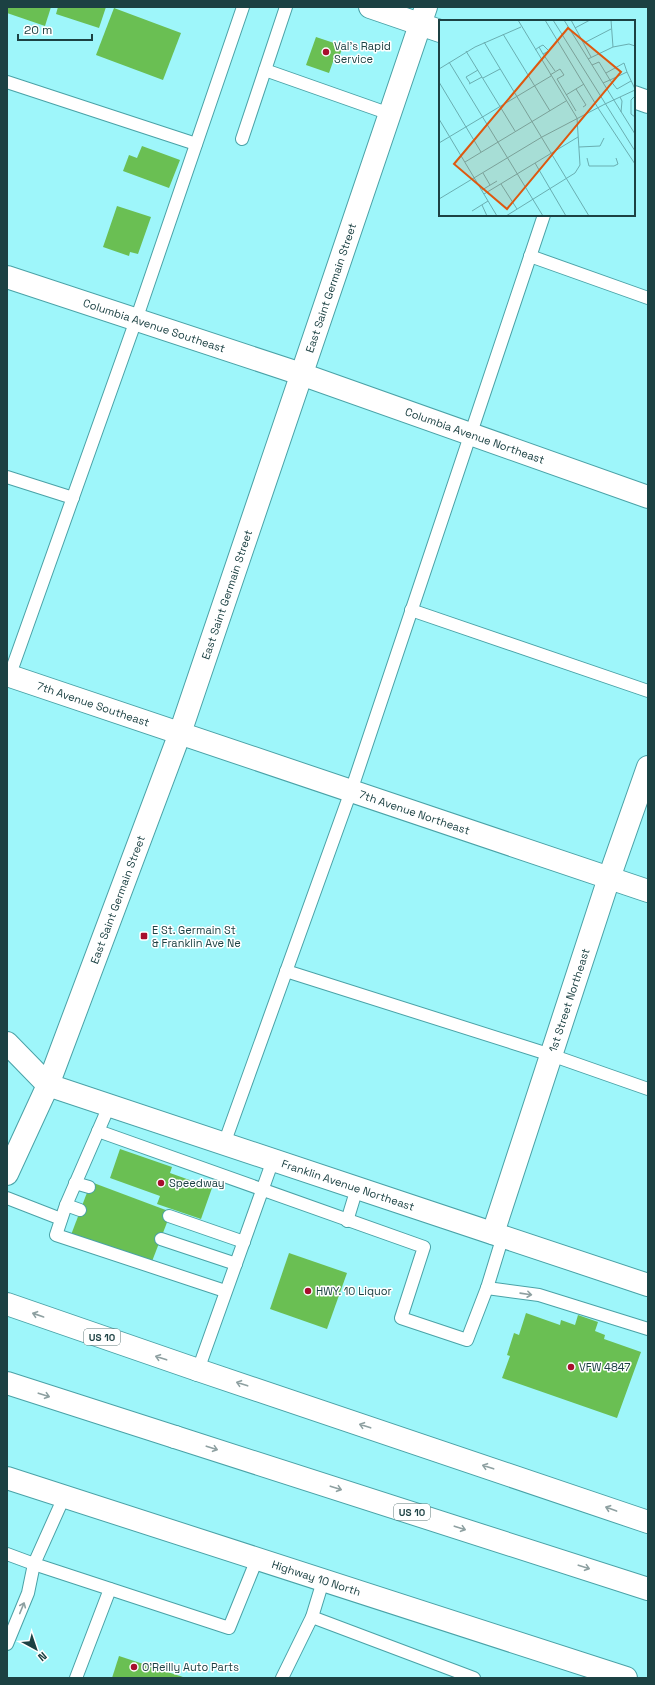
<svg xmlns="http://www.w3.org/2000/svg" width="655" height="1685" viewBox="0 0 655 1685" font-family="'Space Grotesk',sans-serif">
<rect width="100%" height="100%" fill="#9ef6fa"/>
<g fill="#6abf53">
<path d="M7,7H51L45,26L7,13Z"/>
<path d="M58,7H106L99,28L56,14Z"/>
<path d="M114,8L181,33L163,80L96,55Z"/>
<path d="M316,37L343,46L338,60L334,59L329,73L306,65Z"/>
<path d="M142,146L180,160L169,188L123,171L129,155L137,158Z"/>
<path d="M117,206L151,217L138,254L130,252L129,256L103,247Z"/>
<path d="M120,1149L172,1167L170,1173L212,1188L201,1219L157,1204L160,1196L110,1178Z"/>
<path d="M91,1182L171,1212L151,1264L71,1235Z"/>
<path d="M289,1253L347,1273L327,1329L270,1309Z"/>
<path d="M526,1313L560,1325L561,1320L575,1325L578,1315L598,1322L595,1331L605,1335L604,1339L641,1352L617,1418L502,1378L510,1356L507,1355L514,1333L519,1335Z"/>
<path d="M119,1656L186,1678H112Z"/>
</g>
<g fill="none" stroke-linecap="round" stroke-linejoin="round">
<g stroke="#4aa2a7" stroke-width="14">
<g id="service">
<path d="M265,70L390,114"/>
<path d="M7,82L196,144"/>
<path d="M242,139L286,7"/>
<path d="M530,256L648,298"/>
<path d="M7,477L73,498"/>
<path d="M411,610L648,691"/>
<path d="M8,680L136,320L243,7"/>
<path d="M286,971L551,1055L648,1089"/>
<path d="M98,1131L424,1247L401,1318L467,1340L487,1288L503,1236"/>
<path d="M224,1144L351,791L544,215"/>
<path d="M75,1183L89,1187"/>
<path d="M7,1198L61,1219"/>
<path d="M66,1205L56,1235L225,1291"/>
<path d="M80,1210L66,1205L109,1106"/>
<path d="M169,1216L244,1242"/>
<path d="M347,1221L357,1188"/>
<path d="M161,1239L236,1264"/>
<path d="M487,1288L539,1295L648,1329"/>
<path d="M198,1370L273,1160"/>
<path d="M64,1497L34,1564L229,1628L257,1559"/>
<path d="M7,1554L34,1564L28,1593L7,1644"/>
<path d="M312,1617L474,1678"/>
<path d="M76,1678L110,1589"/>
<path d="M282,1678L312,1617L323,1581"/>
</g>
</g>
<g stroke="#4aa2a7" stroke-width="24">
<g id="minor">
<path id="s1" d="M7,277L301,374L648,497"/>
<path id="s2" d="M7,675L648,891"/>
<path id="s3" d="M493,1233L609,878L648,767"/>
</g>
</g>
<g stroke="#4aa2a7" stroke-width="24">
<g id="tertiary">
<path d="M370,7L440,31"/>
<path d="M634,97L648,102"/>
<path id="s4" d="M7,1043L48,1085L648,1285"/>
<path id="s5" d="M7,1478L626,1678"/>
</g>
</g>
<g stroke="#4aa2a7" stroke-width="24">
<g id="secondary">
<path id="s6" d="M7,1174L48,1085L180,733L426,7"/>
</g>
</g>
<g stroke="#4aa2a7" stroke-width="24">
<g id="trunk">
<path d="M7,1304L198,1370"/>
<path d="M7,1383L175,1437"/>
</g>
</g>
<g stroke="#4aa2a7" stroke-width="24">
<g id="motorway">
<path d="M198,1370L648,1522"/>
<path d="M175,1437L648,1589"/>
</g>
</g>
<use href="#service" stroke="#fff" stroke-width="12"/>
<use href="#minor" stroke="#fff" stroke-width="22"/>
<use href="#tertiary" stroke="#fff" stroke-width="22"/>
<use href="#secondary" stroke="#fff" stroke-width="22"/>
<use href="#trunk" stroke="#fff" stroke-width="22"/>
<use href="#motorway" stroke="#fff" stroke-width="22"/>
</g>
<defs><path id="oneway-shaft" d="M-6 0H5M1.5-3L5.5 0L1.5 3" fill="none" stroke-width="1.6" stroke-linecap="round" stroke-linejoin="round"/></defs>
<g stroke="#8ea0a1">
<use href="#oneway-shaft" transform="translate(526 1294) rotate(8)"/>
<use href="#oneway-shaft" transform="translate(38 1315) rotate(-161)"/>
<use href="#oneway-shaft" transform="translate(161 1358) rotate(-162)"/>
<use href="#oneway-shaft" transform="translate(242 1384) rotate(-162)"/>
<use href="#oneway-shaft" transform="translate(44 1395) rotate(18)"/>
<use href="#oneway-shaft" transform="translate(365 1426) rotate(-162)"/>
<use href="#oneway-shaft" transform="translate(212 1448) rotate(18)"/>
<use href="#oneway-shaft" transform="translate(488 1467) rotate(-162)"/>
<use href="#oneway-shaft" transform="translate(336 1488) rotate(18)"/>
<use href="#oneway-shaft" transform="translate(611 1509) rotate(-160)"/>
<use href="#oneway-shaft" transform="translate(460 1528) rotate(18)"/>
<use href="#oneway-shaft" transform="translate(584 1567) rotate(18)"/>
<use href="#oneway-shaft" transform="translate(22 1608) rotate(-68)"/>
</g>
<g fill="#a70e2d" stroke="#fff" stroke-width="1.5">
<circle cx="326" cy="52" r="4"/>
<rect x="140" y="932" width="8" height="8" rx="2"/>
<circle cx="161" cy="1183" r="4"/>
<circle cx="308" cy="1291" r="4"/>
<circle cx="571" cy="1367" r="4"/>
<circle cx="134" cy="1667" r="4"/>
</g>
<g text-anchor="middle" stroke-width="3" stroke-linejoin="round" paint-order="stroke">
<g fill="#fff" stroke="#607a7b" stroke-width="1">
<rect x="84" y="1329" width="36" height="16" rx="3"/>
<rect x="394" y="1504" width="36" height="16" rx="3"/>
</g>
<g font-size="10" font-weight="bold" fill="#1c4143">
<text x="102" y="1341">US 10</text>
<text x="412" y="1516">US 10</text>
</g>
<g font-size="11" fill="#1c4143" stroke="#fff" text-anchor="start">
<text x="334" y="50">Val's Rapid<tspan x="334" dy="13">Service</tspan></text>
<text x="152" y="934">E St. Germain St<tspan x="152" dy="13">&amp; Franklin Ave Ne</tspan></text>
<text x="169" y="1187">Speedway</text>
<text x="316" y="1295">HWY. 10 Liquor</text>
<text x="579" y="1371">VFW 4847</text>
<text x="142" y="1671">O'Reilly Auto Parts</text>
</g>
<g font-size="11" fill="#1c4143" stroke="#fff">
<text dy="4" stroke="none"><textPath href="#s6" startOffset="944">East Saint Germain Street</textPath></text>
<text dy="4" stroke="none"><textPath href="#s1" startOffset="155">Columbia Avenue Southeast</textPath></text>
<text dy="4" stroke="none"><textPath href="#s1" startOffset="494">Columbia Avenue Northeast</textPath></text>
<text dy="4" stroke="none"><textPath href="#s6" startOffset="620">East Saint Germain Street</textPath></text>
<text dy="4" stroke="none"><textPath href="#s2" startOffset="91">7th Avenue Southeast</textPath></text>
<text dy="4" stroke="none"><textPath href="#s2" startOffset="430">7th Avenue Northeast</textPath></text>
<text dy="4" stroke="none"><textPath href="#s6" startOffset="296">East Saint Germain Street</textPath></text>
<text dy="4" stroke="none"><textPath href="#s3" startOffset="245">1st Street Northeast</textPath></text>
<text dy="4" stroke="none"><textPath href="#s4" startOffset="375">Franklin Avenue Northeast</textPath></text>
<text dy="4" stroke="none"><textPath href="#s5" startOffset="325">Highway 10 North</textPath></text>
</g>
</g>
<g transform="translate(439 20)">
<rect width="196" height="196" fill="#9ef6fa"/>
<path fill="none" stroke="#6aaeb1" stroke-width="1" d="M106,0L159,88L196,144M114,0L196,131M125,0L196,114M132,0L152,37M172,0L174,27M136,8L151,0M64,14L111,91M45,22L150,196M145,23L172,9M96,30L100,27L104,25L110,31L104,34L100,27M27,31L76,111M104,34L116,51M149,39L174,27L190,24L196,26M10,42L104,196M153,45L160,42L171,60L164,63M0,49L36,27L82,7M167,53L185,43L188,52M111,55L121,49L125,55L118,59L137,91M44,58L61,49M192,61L178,69L171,60L188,52L196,69M0,62L42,132M31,63L27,57L39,50M30,64L43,57M137,69L147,85L144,87M127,75L145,64M196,76L192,80V94L196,97M181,77L183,81L182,92M166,84L196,70M0,99L58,196M0,123L112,56M140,127L161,126L165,118M148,138L150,146H175L179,144L177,138M26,142L127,81M96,143L127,196M44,153L51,165M62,164L78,189M43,170L58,161M45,174L139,117M0,179L103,117L166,84M43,185L48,196M33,191L49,181M67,196L136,153L141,145L138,98L79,0"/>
<path fill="#de580f" fill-opacity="0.15" stroke="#de580f" stroke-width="2" d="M129,8L182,52L68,189L15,144Z"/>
<rect width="196" height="196" fill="none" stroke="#1c4143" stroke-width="2"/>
</g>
<rect width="655" height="1685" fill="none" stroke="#1c4143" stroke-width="16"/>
<g transform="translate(36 1649) rotate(140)" stroke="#ffffff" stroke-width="3" paint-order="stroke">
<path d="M0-3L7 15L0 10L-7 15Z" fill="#1c4143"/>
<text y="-6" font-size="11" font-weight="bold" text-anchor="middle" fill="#1c4143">N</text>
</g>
<path d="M18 34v6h74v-6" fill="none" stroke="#1c4143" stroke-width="2"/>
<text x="24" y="34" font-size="12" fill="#1c4143" stroke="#ffffff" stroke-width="3" paint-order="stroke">20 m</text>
</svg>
